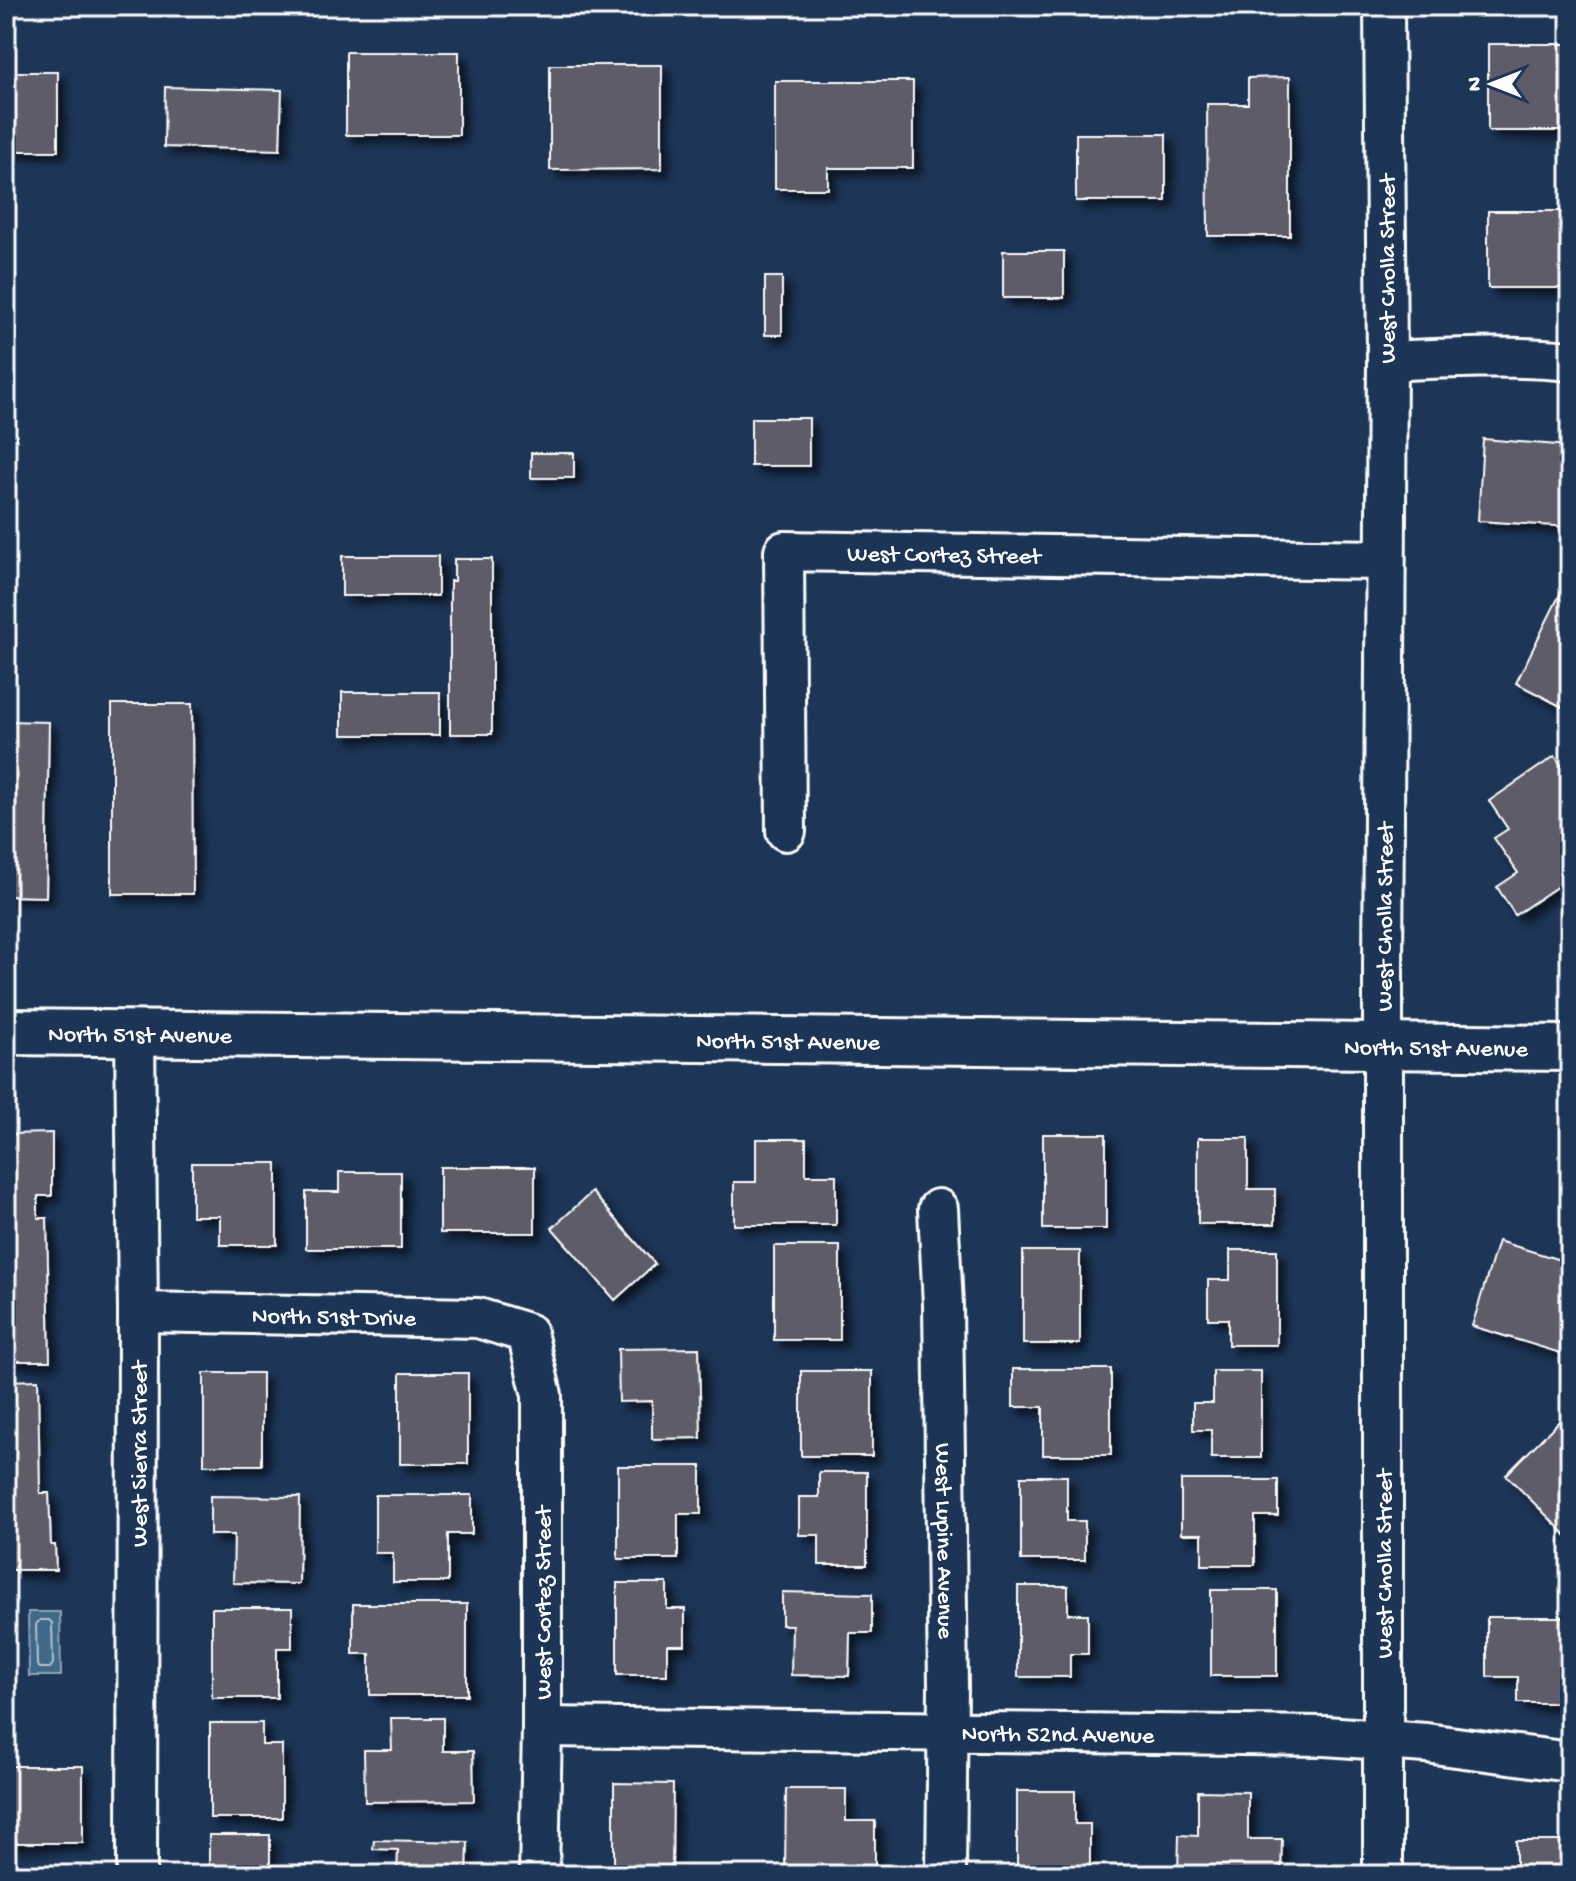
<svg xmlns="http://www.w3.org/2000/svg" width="1576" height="1881" viewBox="0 0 1576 1881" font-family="'Gochi Hand',sans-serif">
<defs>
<filter id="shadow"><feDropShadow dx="7" dy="7" stdDeviation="4" flood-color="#0009"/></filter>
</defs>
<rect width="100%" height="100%" fill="#1d3557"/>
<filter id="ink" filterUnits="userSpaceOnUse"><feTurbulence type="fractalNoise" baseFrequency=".0125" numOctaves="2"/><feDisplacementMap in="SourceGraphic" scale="16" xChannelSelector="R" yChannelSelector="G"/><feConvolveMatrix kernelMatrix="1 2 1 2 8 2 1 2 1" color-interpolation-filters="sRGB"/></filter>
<g filter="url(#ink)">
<path fill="#406988" stroke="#8ca5b8" stroke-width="2" d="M28,1612H60L61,1676H29Z"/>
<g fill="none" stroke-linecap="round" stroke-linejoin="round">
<path stroke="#b3c3cf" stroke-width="2" d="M40,1620H49L52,1623L53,1664L50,1668H40L37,1665L36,1624Z"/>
</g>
<g fill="#5f5c6b" stroke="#fff" stroke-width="2" filter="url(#shadow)">
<rect x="1488" y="44" width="82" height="87"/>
<rect x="346" y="52" width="113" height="83"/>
<path d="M550,65H662V169L550,170Z"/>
<rect x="6" y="72" width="52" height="79"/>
<path d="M1290,77V236H1208L1207,104H1248V78Z"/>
<path d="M775,81H913V168H828V189H775Z"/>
<path d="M165,87L282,90L280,150L164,147Z"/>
<rect x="1076" y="134" width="90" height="67"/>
<rect x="1488" y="211" width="82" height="77"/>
<rect x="1003" y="251" width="61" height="47"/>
<rect x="765" y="277" width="17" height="58"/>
<rect x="751" y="418" width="58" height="48"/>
<path d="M1483,439L1570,446V527L1478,521Z"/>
<rect x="531" y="453" width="43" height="25"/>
<rect x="342" y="556" width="96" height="40"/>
<path d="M454,559H492V734H450V581H454Z"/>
<path d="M1560,594L1570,599V711L1516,683Z"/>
<rect x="342" y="692" width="98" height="43"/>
<path d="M112,704H192L193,894H112Z"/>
<path d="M6,721L49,722L46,897L6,896Z"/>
<path d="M1555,756L1570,778V878L1515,915L1497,887L1518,873L1494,838L1508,829L1489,801Z"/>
<path d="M52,1133V1196H38V1218H47L50,1361H6V1134Z"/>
<rect x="1043" y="1134" width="63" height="95"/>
<path d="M1198,1138H1248V1189H1275V1224H1198Z"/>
<path d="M756,1139H806V1175H836V1225H734V1182H756Z"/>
<path d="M192,1163H277V1245H220V1216H192Z"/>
<rect x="440" y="1167" width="95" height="66"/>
<path d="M339,1172H401V1249H306V1192H339Z"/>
<path d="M592,1192L655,1264L615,1300L552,1228Z"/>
<path d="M1498,1241L1570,1263V1281L1565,1297L1570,1298V1356L1472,1326Z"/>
<rect x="774" y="1246" width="66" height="94"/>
<path d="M1230,1250H1277V1345H1228V1319H1208V1280H1230Z"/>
<rect x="1023" y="1251" width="57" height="93"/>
<path d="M699,1348L701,1438L652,1439V1401L619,1402L618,1349Z"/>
<path d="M1013,1369H1111V1455H1043V1407H1013Z"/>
<rect x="801" y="1371" width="71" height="85"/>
<path d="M1213,1371H1261V1458H1211V1430H1193V1403H1213Z"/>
<rect x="204" y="1373" width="58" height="92"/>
<rect x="400" y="1373" width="68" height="91"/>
<path d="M38,1380L40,1493H49L51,1545H55L56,1570H6V1381Z"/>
<path d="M1570,1410V1534L1568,1537L1506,1475Z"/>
<path d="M618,1466H701V1514H678V1559H618Z"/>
<path d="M819,1472H867V1565H819V1535H799V1497H819Z"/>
<path d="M1021,1476H1067V1521H1085V1560H1021Z"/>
<path d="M1181,1480H1278V1516H1255V1565H1202V1534H1181Z"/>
<path d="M375,1495H472V1534H448V1582H393V1553H375Z"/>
<path d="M210,1496L300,1497L299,1584L233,1583L234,1535H210Z"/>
<path d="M617,1583H667V1609H685V1645H667V1675H617Z"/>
<path d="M1018,1586H1068V1614H1088V1654H1070V1677H1018Z"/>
<rect x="1211" y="1590" width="66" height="86"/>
<path d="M782,1592L872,1594V1633H850L849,1676L791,1675L792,1625H782Z"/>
<path d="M353,1604H467V1695H370V1654H353Z"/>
<path d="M212,1608H292V1648H277V1698H212Z"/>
<path d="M1487,1617H1570V1703H1518V1677H1487Z"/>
<path d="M391,1718H443V1751H473L474,1801L365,1802L364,1750H392Z"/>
<path d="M210,1723H262V1745H282V1818H210Z"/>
<rect x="6" y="1766" width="77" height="77"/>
<path d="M614,1783L673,1784L672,1875H614Z"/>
<path d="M786,1789H846V1821H875V1873L785,1872Z"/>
<path d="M1017,1791H1075V1824H1090V1875H1017Z"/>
<path d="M1198,1791L1248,1792V1839H1282L1281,1875H1178L1179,1835L1198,1836Z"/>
<rect x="209" y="1835" width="61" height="40"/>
<path d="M374,1840L468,1842L467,1875H397L398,1850L373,1849Z"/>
<path d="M1516,1841H1570V1875H1485V1865H1516Z"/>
</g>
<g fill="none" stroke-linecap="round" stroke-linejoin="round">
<g stroke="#fff" stroke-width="44">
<g id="minor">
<path d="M1387,361C1448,358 1509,355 1570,361"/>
<path id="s1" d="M786,831L784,551L1385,560"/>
<path d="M135,1034L138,1312L137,1875"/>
<path id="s2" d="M938,1209L943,1305L948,1687L946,1875"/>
<path id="s3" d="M138,1312L478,1318L527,1333L542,1395V1727L539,1875"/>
<path id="s4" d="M542,1727L1325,1736L1426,1743L1570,1762"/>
<path id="s5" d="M1383,1875V968L1387,361L1384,6"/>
</g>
</g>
<g stroke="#fff" stroke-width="50">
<g id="major">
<path id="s6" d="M6,1032L1570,1048"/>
</g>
</g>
<use href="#minor" stroke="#1d3557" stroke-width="38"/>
<use href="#major" stroke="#1d3557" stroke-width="44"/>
</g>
</g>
<g text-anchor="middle" stroke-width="7" stroke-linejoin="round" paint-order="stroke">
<g font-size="24" fill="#fff" stroke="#1d3557">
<text transform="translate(1386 269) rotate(-90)" y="8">West Cholla Street</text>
<text dy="8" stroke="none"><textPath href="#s1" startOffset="440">West Cortez Street</textPath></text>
<text dy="8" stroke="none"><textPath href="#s5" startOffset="958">West Cholla Street</textPath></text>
<text dy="8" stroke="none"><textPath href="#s6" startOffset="134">North 51st Avenue</textPath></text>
<text dy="8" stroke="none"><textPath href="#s6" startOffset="782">North 51st Avenue</textPath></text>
<text dy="8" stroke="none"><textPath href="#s6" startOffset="1430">North 51st Avenue</textPath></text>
<text dy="8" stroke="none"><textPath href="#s3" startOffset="196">North 51st Drive</textPath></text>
<text transform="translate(138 1454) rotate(-90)" y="8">West Sierra Street</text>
<text dy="8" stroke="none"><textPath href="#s2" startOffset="332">West Lupine Avenue</textPath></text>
<text transform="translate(1383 1564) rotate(-90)" y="8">West Cholla Street</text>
<text transform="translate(542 1603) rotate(-90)" y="8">West Cortez Street</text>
<text dy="8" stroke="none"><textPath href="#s4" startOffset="516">North 52nd Avenue</textPath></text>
</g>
</g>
<rect width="1576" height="1881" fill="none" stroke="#1d3557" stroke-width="32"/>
<rect x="16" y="16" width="1544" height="1849" fill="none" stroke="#fff" stroke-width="3" filter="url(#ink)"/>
<g transform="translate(1492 84) rotate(270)" stroke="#1d3557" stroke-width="6" paint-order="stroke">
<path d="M0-6L14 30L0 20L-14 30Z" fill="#ffffff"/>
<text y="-12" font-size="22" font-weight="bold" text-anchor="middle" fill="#ffffff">N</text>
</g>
</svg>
